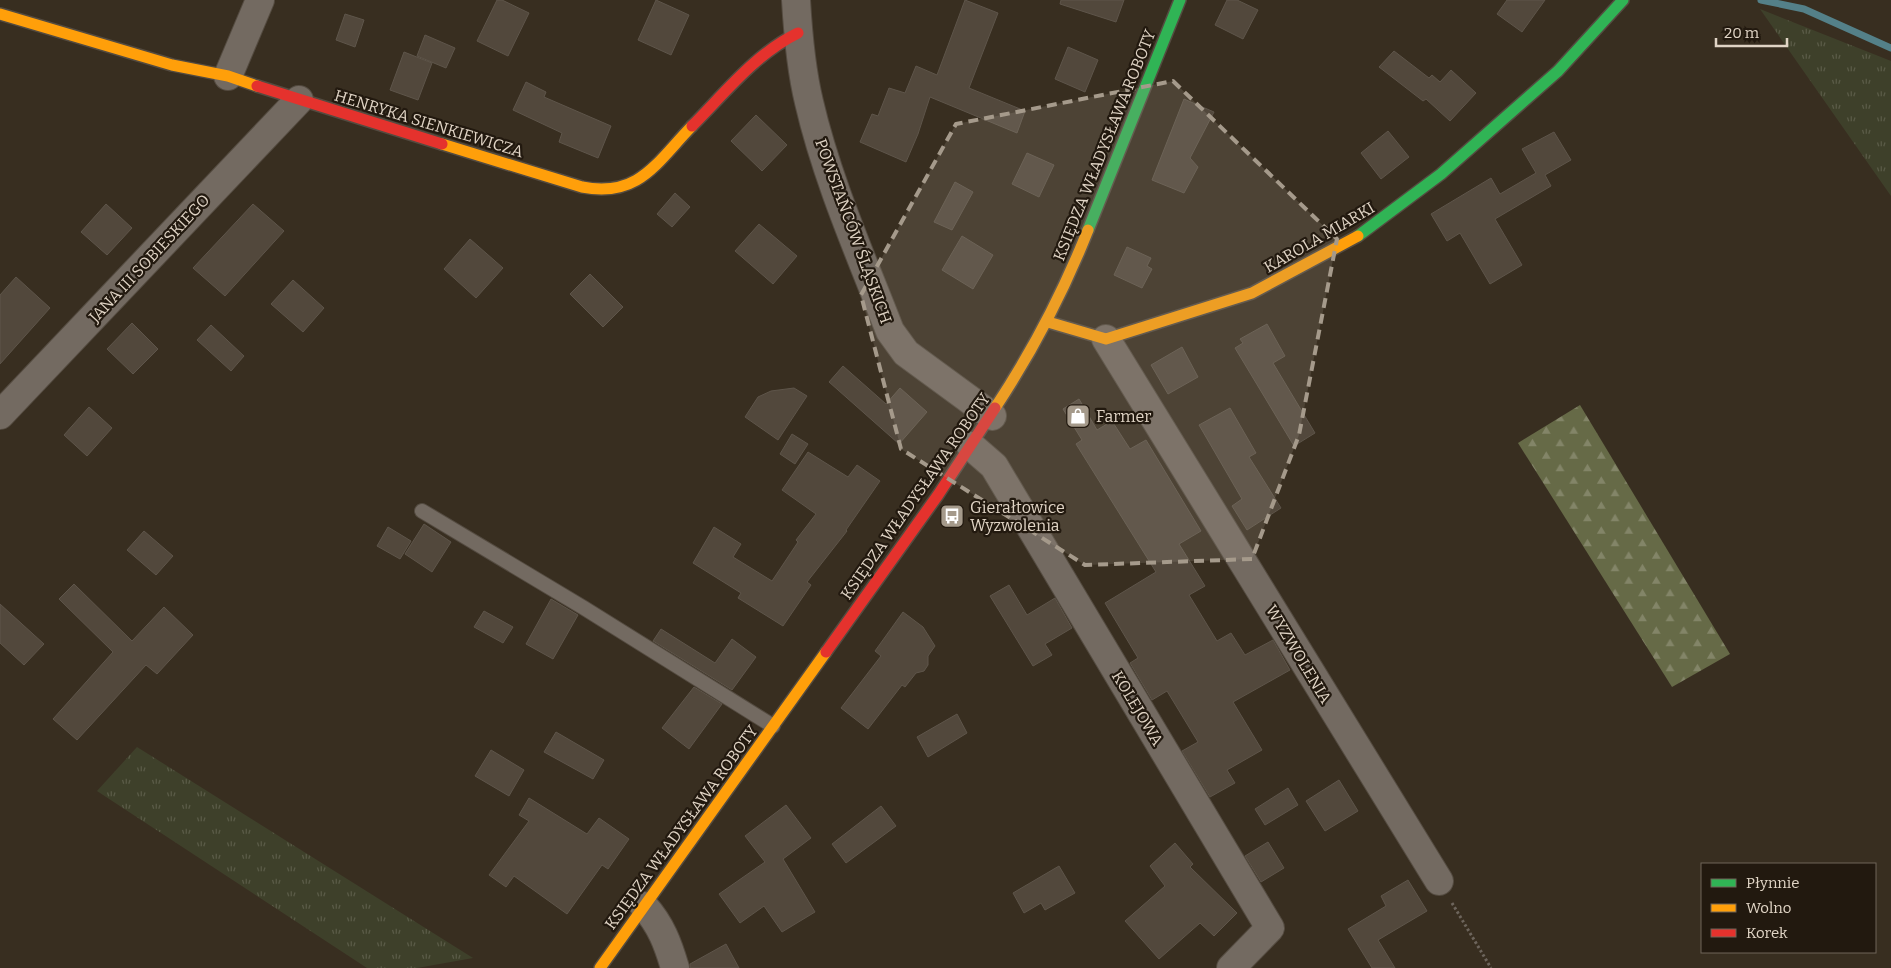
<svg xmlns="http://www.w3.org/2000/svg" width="1891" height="968" viewBox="0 0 1891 968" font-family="Bitter,serif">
<defs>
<pattern id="grass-tufts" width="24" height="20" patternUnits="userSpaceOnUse" patternTransform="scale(1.25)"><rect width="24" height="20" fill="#3e402a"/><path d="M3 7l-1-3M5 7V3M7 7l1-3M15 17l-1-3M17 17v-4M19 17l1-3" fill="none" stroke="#5a5b47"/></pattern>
<pattern id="forest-firs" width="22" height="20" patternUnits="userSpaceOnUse" patternTransform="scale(1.25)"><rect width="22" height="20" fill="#666a47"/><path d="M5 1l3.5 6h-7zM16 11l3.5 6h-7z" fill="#838568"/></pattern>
</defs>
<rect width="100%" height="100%" fill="#382e20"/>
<g fill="url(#grass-tufts)">
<path d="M1760,9L1891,61V196Z"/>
<path d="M137,747L473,958L417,968H367L97,791Z"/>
</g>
<path fill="url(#forest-firs)" d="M1580,405L1730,654L1672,687L1518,443Z"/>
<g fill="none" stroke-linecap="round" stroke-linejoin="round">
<path stroke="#548088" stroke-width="7" d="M1761,0L1804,9L1891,48"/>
</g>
<g fill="#52483c" stroke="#5e554a">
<path d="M497,0H502L529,13L508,56L477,41Z"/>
<path d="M656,0L689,15L671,55L638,40Z"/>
<path d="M965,0L998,13L969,88L1025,111L1017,133L930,97L918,134L906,162L860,142L872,114L878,116L889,88L905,93L916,66L937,75Z"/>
<path d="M1061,0H1124L1116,22L1060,4Z"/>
<path d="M1227,0H1237L1258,10L1243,39L1215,25Z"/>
<path d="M1507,0H1545L1522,32L1497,14Z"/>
<path d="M345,14L364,20L355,47L336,40Z"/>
<path d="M425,35L455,48L446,68L417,56Z"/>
<path d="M1068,47L1098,60L1085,92L1055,79Z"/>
<path d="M1394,51L1429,78L1432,75L1440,82L1451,70L1476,93L1450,121L1426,99L1423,101L1379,67Z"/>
<path d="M404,52L432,63L418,100L390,90Z"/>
<path d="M526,82L546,92L544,97L611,126L598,158L559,142L562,133L513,110Z"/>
<path d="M1184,99L1214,112L1190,158L1198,167L1184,193L1152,180Z"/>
<path d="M756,115L787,145L762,171L731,141Z"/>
<path d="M1388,131L1409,157L1381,179L1361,153Z"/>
<path d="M1554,132L1571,160L1545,175L1551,186L1495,219L1522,265L1490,284L1460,233L1447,241L1431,214L1491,178L1500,194L1536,173L1522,149Z"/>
<path d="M1027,153L1054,165L1039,197L1012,184Z"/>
<path d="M955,182L973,192L952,230L934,222Z"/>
<path d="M675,193L690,207L672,227L657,214Z"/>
<path d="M106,204L132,228L107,255L81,232Z"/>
<path d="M253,204L284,231L225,296L193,268Z"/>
<path d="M759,224L797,256L773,284L735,251Z"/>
<path d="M962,236L993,255L973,289L942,270Z"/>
<path d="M470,239L503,268L476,298L444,269Z"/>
<path d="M1127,247L1151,258L1147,266L1152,269L1142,288L1114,275Z"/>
<path d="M590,274L623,307L603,327L570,294Z"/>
<path d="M16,277L50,308L0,364V295Z"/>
<path d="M293,280L324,308L303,332L271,304Z"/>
<path d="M132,323L158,349L133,374L107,349Z"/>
<path d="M1267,324L1285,356L1273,363L1315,433L1294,446L1235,348L1243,343L1240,339Z"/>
<path d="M211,325L244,356L231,371L197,340Z"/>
<path d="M1182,347L1198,377L1168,394L1151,365Z"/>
<path d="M843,366L886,404L900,388L927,412L899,444L829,382Z"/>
<path d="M794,388L807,396L778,440L745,417L758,397L771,391Z"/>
<path d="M1079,399L1097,430L1112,421L1130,449L1146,440L1201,531L1179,544L1205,586L1189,595L1217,641L1231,633L1245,655L1273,640L1290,670L1233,702L1262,750L1227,770L1235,783L1210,797L1182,751L1198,742L1167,691L1152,700L1130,663L1138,658L1105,603L1156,572L1076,444L1082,440L1063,409Z"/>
<path d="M89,407L112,428L87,456L64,435Z"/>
<path d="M1230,408L1256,453L1249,457L1281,508L1247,530L1232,506L1242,499L1199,425Z"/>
<path d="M792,434L808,444L795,464L780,454Z"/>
<path d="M808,452L848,477L857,465L880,481L846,530L847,531L807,582L811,585L783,626L738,598L741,593L693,563L714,527L741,544L733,557L772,581L798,542L796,540L816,514L782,490Z"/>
<path d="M424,524L451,542L432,572L405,554Z"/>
<path d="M388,527L411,541L400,559L377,546Z"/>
<path d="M144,531L173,556L156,575L127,550Z"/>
<path d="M74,584L132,641L164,607L193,635L157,674L146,665L77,740L53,719L113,652L59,599Z"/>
<path d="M1009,585L1027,615L1055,598L1072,628L1045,644L1052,655L1033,666L990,596Z"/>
<path d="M551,599L578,615L553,659L526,644Z"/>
<path d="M0,604L44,644L24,665L0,643Z"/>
<path d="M484,611L513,627L503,643L474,627Z"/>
<path d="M903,612L923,627L935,646L928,656V665L924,671L916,673L905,687L902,685L868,729L841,708L881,656L875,651Z"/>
<path d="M661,629L715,663L732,639L756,657L732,690L653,641Z"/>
<path d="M694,687L722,704L689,749L662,728Z"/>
<path d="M957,714L967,733L928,757L917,737Z"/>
<path d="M556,732L604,760L593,779L544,752Z"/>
<path d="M491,750L524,770L509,796L475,776Z"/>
<path d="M1339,780L1358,811L1325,831L1306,801Z"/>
<path d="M1288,788L1298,805L1265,825L1255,809Z"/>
<path d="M529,798L587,834L599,818L629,839L608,869L602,865L567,914L514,876L506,887L489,875L529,821L519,815Z"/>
<path d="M786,805L811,838L783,859L815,912L782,932L764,906L740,923L719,894L765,862L745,836Z"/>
<path d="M881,806L896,826L846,863L832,844Z"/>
<path d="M1268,842L1284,868L1261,882L1245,856Z"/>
<path d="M1175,843L1193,864L1190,867L1237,913L1214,936L1200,923L1159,959L1125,921L1165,886L1150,866Z"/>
<path d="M1059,866L1075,893L1045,910L1041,903L1024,913L1013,893Z"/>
<path d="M1408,880L1427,911L1378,940L1395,968H1372L1348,929L1386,906L1381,896Z"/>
<path d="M726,944L739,968H690V964Z"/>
</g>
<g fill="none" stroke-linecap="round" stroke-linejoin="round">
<g stroke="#544b40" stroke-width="16">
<path id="lane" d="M422,511L584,608L773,726"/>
</g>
<g stroke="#544b40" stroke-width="30">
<g id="street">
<path d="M796,0C798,34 801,69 809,102C827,180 861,256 890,331L906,353L992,416"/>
<path d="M228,76L260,0"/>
<path d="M1106,339L1439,881"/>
<path d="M0,415L299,100"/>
<path d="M971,446L994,466L1270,928L1231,968"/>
<path d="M644,906C661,925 668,944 675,968"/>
</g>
</g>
<g stroke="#544b40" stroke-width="14">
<g id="fast">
<path d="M1088,230L1180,0"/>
<path d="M1358,236L1441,174L1558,71L1623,0"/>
</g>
</g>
<g stroke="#544b40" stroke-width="14">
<g id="slow">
<path d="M0,14L172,65L228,76L257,86"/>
<path d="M442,144L582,187C639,198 656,163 692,126"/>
<path d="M1048,322L1106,339L1252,293L1358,236"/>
<path d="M995,408C1032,352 1063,293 1088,230"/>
<path d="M600,968L826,652"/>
</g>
</g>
<g stroke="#544b40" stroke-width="14">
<g id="jam">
<path d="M257,86L442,144"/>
<path d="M692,126C725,93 755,54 798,33"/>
<path d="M826,652L938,495L995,408"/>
</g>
</g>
<path stroke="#6d655c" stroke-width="3" stroke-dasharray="2.5 2.5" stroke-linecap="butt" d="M1452,903L1491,968"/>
<use href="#lane" stroke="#736a61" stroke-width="14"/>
<use href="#street" stroke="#736a61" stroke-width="28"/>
<use href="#fast" stroke="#30b455" stroke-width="11"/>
<use href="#slow" stroke="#ff9f0a" stroke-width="11"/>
<use href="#jam" stroke="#e5322d" stroke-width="11"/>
</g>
<path fill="#a59a8b" fill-opacity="0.2" stroke="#a59a8b" stroke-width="4" stroke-dasharray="10 6" stroke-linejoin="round" d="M1173,81L1337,239L1299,435L1252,559L1085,565L901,449L861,295L956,124Z"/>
<defs>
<g id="shop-square" transform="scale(1.25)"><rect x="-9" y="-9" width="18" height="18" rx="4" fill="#a59a8b" stroke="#22190f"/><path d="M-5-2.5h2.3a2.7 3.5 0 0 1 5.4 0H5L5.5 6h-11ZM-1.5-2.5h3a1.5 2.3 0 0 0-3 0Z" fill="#fff"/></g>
<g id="bus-square" transform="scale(1.25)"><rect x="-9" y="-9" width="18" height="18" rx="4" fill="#a59a8b" stroke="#22190f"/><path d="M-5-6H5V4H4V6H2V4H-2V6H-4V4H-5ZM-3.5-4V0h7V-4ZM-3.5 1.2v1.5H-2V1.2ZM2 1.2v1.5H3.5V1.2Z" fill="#fff"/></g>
</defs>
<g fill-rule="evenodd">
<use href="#shop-square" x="1078" y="416"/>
<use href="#bus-square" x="952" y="516"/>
</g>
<g text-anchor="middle" stroke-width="4.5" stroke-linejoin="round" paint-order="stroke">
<g font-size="16" fill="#e0d4c5" stroke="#22190f">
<text transform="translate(429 123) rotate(17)" y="6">HENRYKA SIENKIEWICZA</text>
<text transform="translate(1104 145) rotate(-68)" y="6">KSIĘDZA WŁADYSŁAWA ROBOTY</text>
<text transform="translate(854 231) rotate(70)" y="6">POWSTAŃCÓW ŚLĄSKICH</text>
<text transform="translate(1319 237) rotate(-30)" y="6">KAROLA MIARKI</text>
<text transform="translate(149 258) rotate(-47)" y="6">JANA III SOBIESKIEGO</text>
<text transform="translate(915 496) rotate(-55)" y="6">KSIĘDZA WŁADYSŁAWA ROBOTY</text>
<text transform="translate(1299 654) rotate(59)" y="6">WYZWOLENIA</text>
<text transform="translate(1138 708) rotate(59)" y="6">KOLEJOWA</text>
<text transform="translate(681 827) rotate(-54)" y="6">KSIĘDZA WŁADYSŁAWA ROBOTY</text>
</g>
<g font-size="16" fill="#e0d4c5" stroke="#22190f" text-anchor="start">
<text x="1096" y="422">Farmer</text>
<text x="970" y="513">Gierałtowice<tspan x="970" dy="18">Wyzwolenia</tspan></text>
</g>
</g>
<rect x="1701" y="863" width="175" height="90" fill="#22190f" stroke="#6e6458"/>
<rect x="1711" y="879" width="25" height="8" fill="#30b455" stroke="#6e6458"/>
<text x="1746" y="888" font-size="15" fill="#e0d4c5">Płynnie</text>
<rect x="1711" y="904" width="25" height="8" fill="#ff9f0a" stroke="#6e6458"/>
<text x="1746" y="913" font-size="15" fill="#e0d4c5">Wolno</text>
<rect x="1711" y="929" width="25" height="8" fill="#e5322d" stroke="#6e6458"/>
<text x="1746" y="938" font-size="15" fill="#e0d4c5">Korek</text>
<path d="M1716 38v8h71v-8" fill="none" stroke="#e0d4c5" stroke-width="2.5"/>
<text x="1724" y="38" font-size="15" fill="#e0d4c5" stroke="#22190f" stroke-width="4" paint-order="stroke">20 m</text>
</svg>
